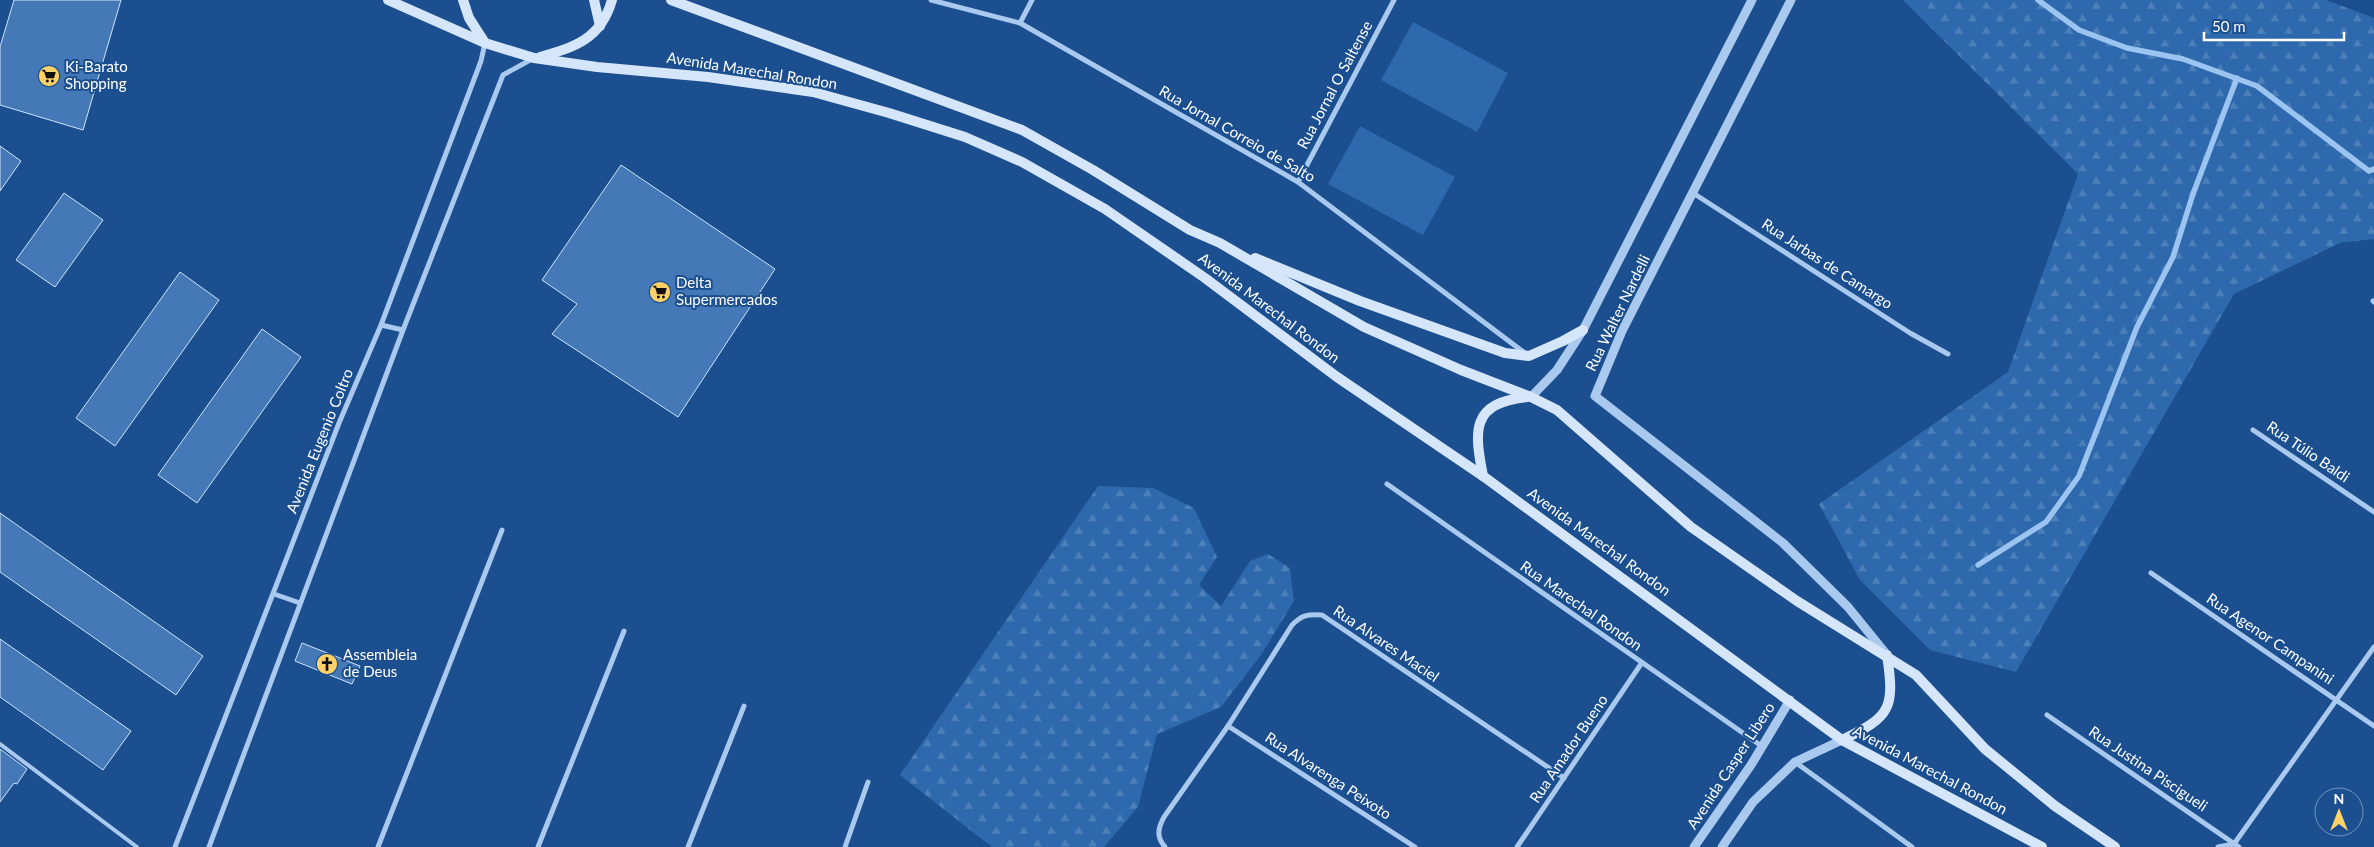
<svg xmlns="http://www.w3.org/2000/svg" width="2374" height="847" viewBox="0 0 2374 847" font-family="Lato,sans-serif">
<defs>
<pattern id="forest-firs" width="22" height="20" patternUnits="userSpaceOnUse" patternTransform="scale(1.25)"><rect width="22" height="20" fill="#2e69ad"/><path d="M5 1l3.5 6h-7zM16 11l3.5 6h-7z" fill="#4d80b9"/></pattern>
</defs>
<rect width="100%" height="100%" fill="#1b4f8f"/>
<g fill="url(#forest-firs)">
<path d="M1903,0H2326L2374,18V239L2340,243L2234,294L2016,672L1930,650L1860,580L1819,504L2008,372L2078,174Z"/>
<path d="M1098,486L1153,488L1194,508L1217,557L1199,585L1221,606L1250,561L1268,554L1290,568L1294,601L1261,655L1221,707L1157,734L1138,807L1104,847H992L900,775Z"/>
</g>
<g fill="#2e69ad">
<path d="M1413,22L1508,73L1477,132L1381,80Z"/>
<path d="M1360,126L1455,177L1423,235L1328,184Z"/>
</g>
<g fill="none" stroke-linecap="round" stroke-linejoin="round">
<g stroke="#9cc4f0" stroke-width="5.5">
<path d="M2038,0L2079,30L2127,48L2183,59L2257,86L2369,171L2374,169"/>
<path d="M1978,565L2046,522L2079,476L2137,327L2173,257L2193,194L2237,78"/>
</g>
</g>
<g fill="#4478b7" stroke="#cfe3fa">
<path d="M14,0H121L83,130L0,105V47Z"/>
<path d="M0,146L21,161L0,191Z"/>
<path d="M621,165L775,269L678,417L552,334L577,304L542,280Z"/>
<path d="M64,193L103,220L55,287L16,260Z"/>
<path d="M180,272L219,300L115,446L76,418Z"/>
<path d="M262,329L301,357L197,503L158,475Z"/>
<path d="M0,513L203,656L176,695L0,572Z"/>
<path d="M0,639L131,731L103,770L0,697Z"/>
<path d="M302,643L360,666L352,684L295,661Z"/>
<path d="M0,749L27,769L17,784L14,783L0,802Z"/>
</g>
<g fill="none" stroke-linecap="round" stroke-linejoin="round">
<path stroke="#a9c9ee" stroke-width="4" d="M0,744L137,847"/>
<g stroke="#a9c9ee" stroke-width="5">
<path d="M931,0L1020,23L1298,182L1526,354"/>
<path d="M1020,23L1032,0"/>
<path d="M1298,182L1394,0"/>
<path d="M1693,193L1910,333L1948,354"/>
<path d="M2373,301L2374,302"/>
<path d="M381,325L403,330"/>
<path d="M2253,430L2374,512"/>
<path d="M1387,484L1763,747"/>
<path d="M2151,573L2374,726"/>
<path d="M274,594L300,603"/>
<path d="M2047,715L2239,847"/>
<path d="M1228,726L1415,847"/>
<path d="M1795,762L1912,847"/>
<path d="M175,847L339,423L381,325L481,61L485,43"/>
<path d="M209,847L403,330L503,75L532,59"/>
<path d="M378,847L502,530"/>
<path d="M538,847L624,631"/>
<path d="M688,847L744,706"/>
<path d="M845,847L868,782"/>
<path d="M1165,847C1156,837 1158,828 1164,817L1228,726L1292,625C1302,615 1307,614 1322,615L1564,778"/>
<path d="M1517,847L1641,664"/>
<path d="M2218,847L2234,844L2374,647"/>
</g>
<g stroke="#a9c9ee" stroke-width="9">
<path d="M1791,0L1622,331L1595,396L1783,543L1848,607L1887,655"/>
<path d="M1531,397L1557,370L1583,330L1752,0"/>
<path d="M1694,847L1751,765L1790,700"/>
<path d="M1722,847L1753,802L1795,762L1842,740"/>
</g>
<g stroke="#d6e6fa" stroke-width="10">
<path d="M388,0L485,43L534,58L597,67L708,77L813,92L889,113L965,137L1022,162L1105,209L1205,278L1337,377L1483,476L1842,740L2042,847"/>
<path d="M463,0L469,18L485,43"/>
<path d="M594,0L600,26"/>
<path d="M671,0L1022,130L1093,170L1190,230L1220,243L1364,327L1461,370L1531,397L1557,410L1691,527L1797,601L1916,675L1985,749L2055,806L2115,847"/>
<path d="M540,57C575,47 601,39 612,0"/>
<path d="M1255,258L1360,301L1505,353L1529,356L1563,341L1583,330"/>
<path d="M1483,476C1474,430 1471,403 1527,397"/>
<path d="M1842,740C1891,717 1895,708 1887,655"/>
</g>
</g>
<defs>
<g id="supermarket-disc" transform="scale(1.125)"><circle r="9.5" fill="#ffd166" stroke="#1b4f8f"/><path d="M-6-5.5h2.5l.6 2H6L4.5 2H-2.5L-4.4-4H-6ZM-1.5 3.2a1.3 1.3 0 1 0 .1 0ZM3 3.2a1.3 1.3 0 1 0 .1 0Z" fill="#111"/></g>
<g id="church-disc" transform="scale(1.125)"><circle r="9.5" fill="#ffd166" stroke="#1b4f8f"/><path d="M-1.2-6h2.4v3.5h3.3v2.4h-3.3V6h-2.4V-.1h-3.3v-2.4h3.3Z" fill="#111"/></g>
</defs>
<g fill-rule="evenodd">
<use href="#supermarket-disc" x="49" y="76"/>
<use href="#supermarket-disc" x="660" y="292"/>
<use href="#church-disc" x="327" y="664"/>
</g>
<g text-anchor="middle" stroke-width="4" stroke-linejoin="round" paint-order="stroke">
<g font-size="15" fill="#fff" stroke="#1b4f8f" text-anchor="start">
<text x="65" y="72">Ki-Barato<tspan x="65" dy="17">Shopping</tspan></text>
<text x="676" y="288">Delta<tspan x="676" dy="17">Supermercados</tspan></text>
<text x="343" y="660">Assembleia<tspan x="343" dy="17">de Deus</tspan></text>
</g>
<g font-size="15" fill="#fff" stroke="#1b4f8f">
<text transform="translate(752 71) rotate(9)" y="5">Avenida Marechal Rondon</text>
<text transform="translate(1335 85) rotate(-62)" y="5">Rua Jornal O Saltense</text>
<text transform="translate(1237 134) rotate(30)" y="5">Rua Jornal Correio de Salto</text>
<text transform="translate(1827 264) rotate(33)" y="5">Rua Jarbas de Camargo</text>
<text transform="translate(1269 308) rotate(37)" y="5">Avenida Marechal Rondon</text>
<text transform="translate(1618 313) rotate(-64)" y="5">Rua Walter Nardelli</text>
<text transform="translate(320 441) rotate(-68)" y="5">Avenida Eugenio Coltro</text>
<text transform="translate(2308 452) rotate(34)" y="5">Rua Túlio Baldi</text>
<text transform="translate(1599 542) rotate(36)" y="5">Avenida Marechal Rondon</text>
<text transform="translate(1581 606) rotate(35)" y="5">Rua Marechal Rondon</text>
<text transform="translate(2270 639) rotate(34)" y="5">Rua Agenor Campanini</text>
<text transform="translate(1386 644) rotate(34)" y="5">Rua Alvares Maciel</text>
<text transform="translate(1569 749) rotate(-56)" y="5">Rua Amador Bueno</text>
<text transform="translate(1731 766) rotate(-57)" y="5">Avenida Casper Libero</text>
<text transform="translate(2148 769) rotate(34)" y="5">Rua Justina Piscigueli</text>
<text transform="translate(1930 770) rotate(28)" y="5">Avenida Marechal Rondon</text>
<text transform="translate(1328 776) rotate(33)" y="5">Rua Alvarenga Peixoto</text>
</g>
</g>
<g transform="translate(2339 812)"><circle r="24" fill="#1b4f8f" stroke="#7695bc"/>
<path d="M0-4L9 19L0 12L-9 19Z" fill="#ffd166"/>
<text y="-8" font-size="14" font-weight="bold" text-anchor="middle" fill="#ffffff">N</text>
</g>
<path d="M2204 32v8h140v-8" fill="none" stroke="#ffffff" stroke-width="2.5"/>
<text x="2212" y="32" font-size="15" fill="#ffffff" stroke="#1b4f8f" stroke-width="4" paint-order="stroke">50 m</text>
</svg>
